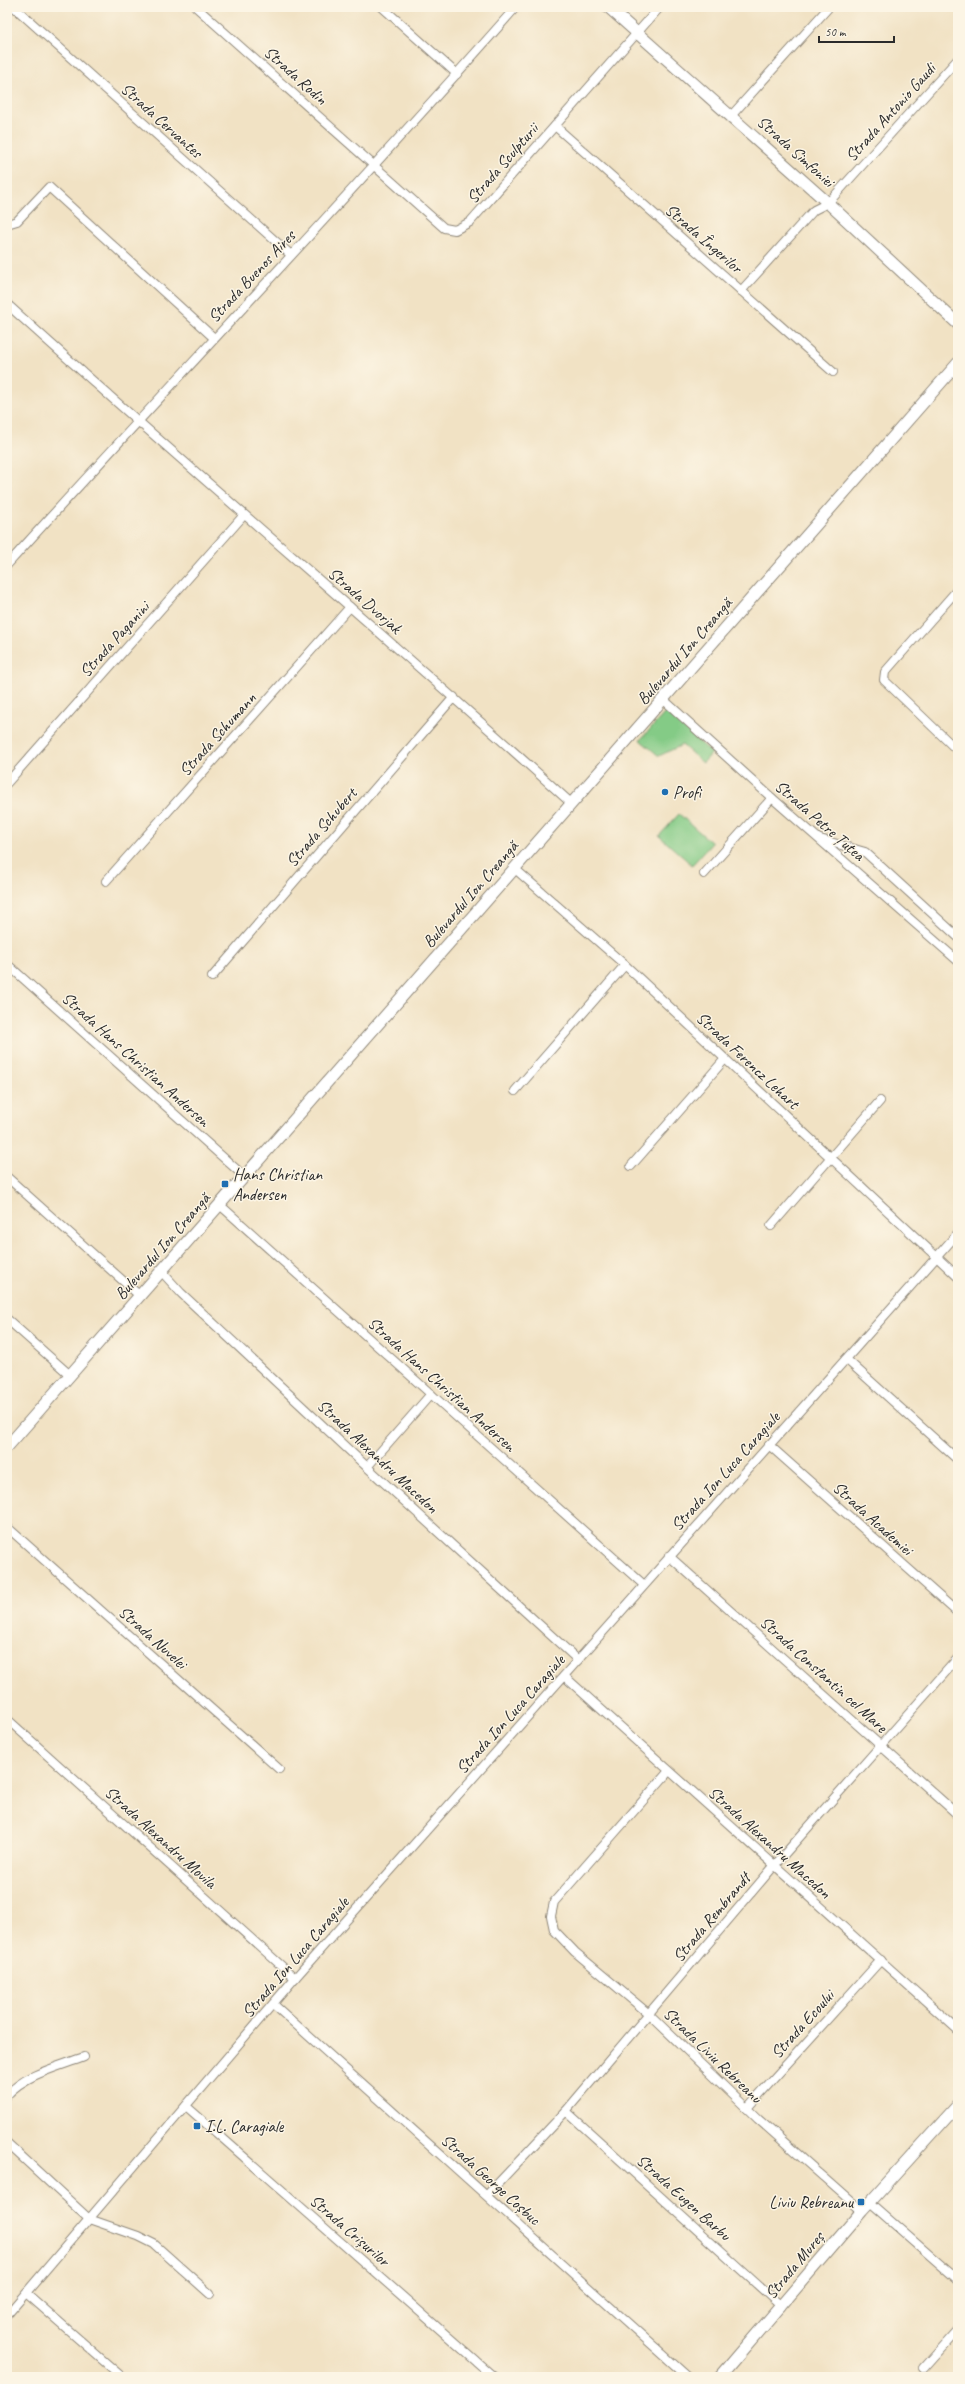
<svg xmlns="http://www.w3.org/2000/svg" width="965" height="2384" viewBox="0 0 965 2384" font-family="Caveat,sans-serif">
<rect width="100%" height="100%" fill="#fcf5e5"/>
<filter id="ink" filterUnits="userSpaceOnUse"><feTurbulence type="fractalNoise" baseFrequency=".025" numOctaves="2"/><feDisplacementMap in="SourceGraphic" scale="8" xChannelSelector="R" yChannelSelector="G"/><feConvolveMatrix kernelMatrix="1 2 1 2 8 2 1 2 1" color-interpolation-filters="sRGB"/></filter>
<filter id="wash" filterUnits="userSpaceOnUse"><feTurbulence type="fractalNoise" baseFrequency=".012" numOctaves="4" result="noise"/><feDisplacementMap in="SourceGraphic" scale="16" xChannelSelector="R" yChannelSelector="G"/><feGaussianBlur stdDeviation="0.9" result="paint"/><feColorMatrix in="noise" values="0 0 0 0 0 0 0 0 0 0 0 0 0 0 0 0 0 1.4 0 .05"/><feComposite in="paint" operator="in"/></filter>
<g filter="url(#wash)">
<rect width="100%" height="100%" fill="#f1e2c4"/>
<g fill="#84cb86" stroke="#587b58">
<path d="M666,712L712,753L703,763L682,745L659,756L640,740Z"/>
<path d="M679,814L712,843L692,865L659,836Z"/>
</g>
</g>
<g filter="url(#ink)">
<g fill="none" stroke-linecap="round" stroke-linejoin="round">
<g stroke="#8e8678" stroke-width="10">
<g id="street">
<path d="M14,7L291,255"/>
<path d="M196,7L444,228L455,230L470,222L660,7"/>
<path d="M382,7L457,74"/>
<path d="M731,116L829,7"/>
<path d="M555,126L833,372"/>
<path d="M7,224L17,221L49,187L214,338"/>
<path d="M741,291L814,210L828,203L958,59"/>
<path d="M7,304C193,473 386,635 572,804"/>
<path d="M7,565C176,378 350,196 516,7"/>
<path d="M958,589L885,672L884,680L958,751"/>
<path d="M664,700L772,798L958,961"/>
<path d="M7,783L244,515"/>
<path d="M820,839L865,852L958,937"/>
<path d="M514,868L625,965L958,1277"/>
<path d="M704,874L772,798"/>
<path d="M106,881L350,607"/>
<path d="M7,964L245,1177"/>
<path d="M212,977L454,697"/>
<path d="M515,1091L625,965"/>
<path d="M631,1166L725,1059"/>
<path d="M7,1177L140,1296"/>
<path d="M220,1205L644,1585"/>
<path d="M771,1226L880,1101"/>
<path d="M162,1272L181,1293L367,1467L578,1660"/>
<path d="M7,1319L70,1375"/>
<path d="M846,1359L958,1460"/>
<path d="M769,1445L958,1613"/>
<path d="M367,1467L431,1394"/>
<path d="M7,1527L279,1769"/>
<path d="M669,1556L958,1815"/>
<path d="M564,1676L958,2030"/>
<path d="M7,1719L295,1978"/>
<path d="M669,1771L554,1902L551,1916L554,1930L575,1952L649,2014L758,2119L862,2211"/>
<path d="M273,2004L688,2377"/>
<path d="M7,2095C26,2074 58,2067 84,2057"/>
<path d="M186,2106L494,2377"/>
<path d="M747,2108L881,1960"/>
<path d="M566,2111L782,2307"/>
<path d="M7,2143L89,2219L138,2236L154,2244L210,2294"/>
<path d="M487,2195L566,2111L774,1866L958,1658"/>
<path d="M870,2203L958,2280"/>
<path d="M26,2293L122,2377"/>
<path d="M7,2315L295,1978L958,1233"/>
<path d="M924,2368L958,2330"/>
</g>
</g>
<g stroke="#8e8678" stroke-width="13">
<g id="secondary">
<path d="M608,7L828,203L958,324"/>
<path d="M7,1447L958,363"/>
<path d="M720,2377L862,2211L958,2105"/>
</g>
</g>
<use href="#street" stroke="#fff" stroke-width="8"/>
<use href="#secondary" stroke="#fff" stroke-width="11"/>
</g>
</g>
<g fill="#1f6fb2" stroke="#fcf5e5" stroke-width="1.5">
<circle cx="665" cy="792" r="4"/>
<rect x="221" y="1180" width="8" height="8" rx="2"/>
<rect x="193" y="2122" width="8" height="8" rx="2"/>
<rect x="857" y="2198" width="8" height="8" rx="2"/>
</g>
<g text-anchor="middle" stroke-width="3" stroke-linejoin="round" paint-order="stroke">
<g font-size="17" fill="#2b2b2b" stroke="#fcf5e5">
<text transform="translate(296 75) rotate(42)" y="6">Strada Rodin</text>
<text transform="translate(890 112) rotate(-48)" y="6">Strada Antonio Gaudi</text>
<text transform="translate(162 120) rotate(42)" y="6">Strada Cervantes</text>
<text transform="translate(796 151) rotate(42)" y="6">Strada Simfoniei</text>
<text transform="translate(502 163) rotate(-49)" y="6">Strada Sculpturii</text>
<text transform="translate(704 238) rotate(41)" y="6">Strada Îngerilor</text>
<text transform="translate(251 276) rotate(-47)" y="6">Strada Buenos Aires</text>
<text transform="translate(365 600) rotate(41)" y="6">Strada Dvorjak</text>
<text transform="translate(114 639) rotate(-48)" y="6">Strada Paganini</text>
<text transform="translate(684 651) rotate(-49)" y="6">Bulevardul Ion Creangă</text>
<text transform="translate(217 734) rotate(-48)" y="6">Strada Schumann</text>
<text transform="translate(820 820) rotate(41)" y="6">Strada Petre Țuțea</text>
<text transform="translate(321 827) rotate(-49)" y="6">Strada Schubert</text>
<text transform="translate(470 894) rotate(-49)" y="6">Bulevardul Ion Creangă</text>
<text transform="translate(136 1059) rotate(42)" y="6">Strada Hans Christian Andersen</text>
<text transform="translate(748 1060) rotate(43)" y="6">Strada Ferencz Lehart</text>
<text transform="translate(162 1246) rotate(-49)" y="6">Bulevardul Ion Creangă</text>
<text transform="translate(442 1384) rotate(42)" y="6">Strada Hans Christian Andersen</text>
<text transform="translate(378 1456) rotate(43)" y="6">Strada Alexandru Macedon</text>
<text transform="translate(725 1471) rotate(-48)" y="6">Strada Ion Luca Caragiale</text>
<text transform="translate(873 1518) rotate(42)" y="6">Strada Academiei</text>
<text transform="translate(153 1637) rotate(42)" y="6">Strada Nuvelei</text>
<text transform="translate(824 1674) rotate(42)" y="6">Strada Constantin cel Mare</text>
<text transform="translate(510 1714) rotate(-48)" y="6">Strada Ion Luca Caragiale</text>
<text transform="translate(161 1837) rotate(42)" y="6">Strada Alexandru Movila</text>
<text transform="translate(770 1842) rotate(42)" y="6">Strada Alexandru Macedon</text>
<text transform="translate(711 1917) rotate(-50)" y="6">Strada Rembrandt</text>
<text transform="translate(295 1957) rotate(-49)" y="6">Strada Ion Luca Caragiale</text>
<text transform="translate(802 2024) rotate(-48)" y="6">Strada Ecoului</text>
<text transform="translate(713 2055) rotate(44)" y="6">Strada Liviu Rebreanu</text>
<text transform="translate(491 2179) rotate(42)" y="6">Strada George Coșbuc</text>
<text transform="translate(684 2197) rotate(42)" y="6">Strada Eugen Barbu</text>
<text transform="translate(350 2230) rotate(41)" y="6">Strada Crișurilor</text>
<text transform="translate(794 2265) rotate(-50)" y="6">Strada Mureș</text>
</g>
<g font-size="17" fill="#2b2b2b" stroke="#fcf5e5" text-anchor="start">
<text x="673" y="798">Profi</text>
<text x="233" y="1180">Hans Christian<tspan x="233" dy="20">Andersen</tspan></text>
<text x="205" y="2132">I.L. Caragiale</text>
<text x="853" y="2208" text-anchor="end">Liviu Rebreanu</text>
</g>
</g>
<rect width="965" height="2384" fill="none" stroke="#fcf5e5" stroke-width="24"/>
<path d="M819 36v6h75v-6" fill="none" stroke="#2b2b2b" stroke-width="2"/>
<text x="825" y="36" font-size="12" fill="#2b2b2b" stroke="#fcf5e5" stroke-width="3" paint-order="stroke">50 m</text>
</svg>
